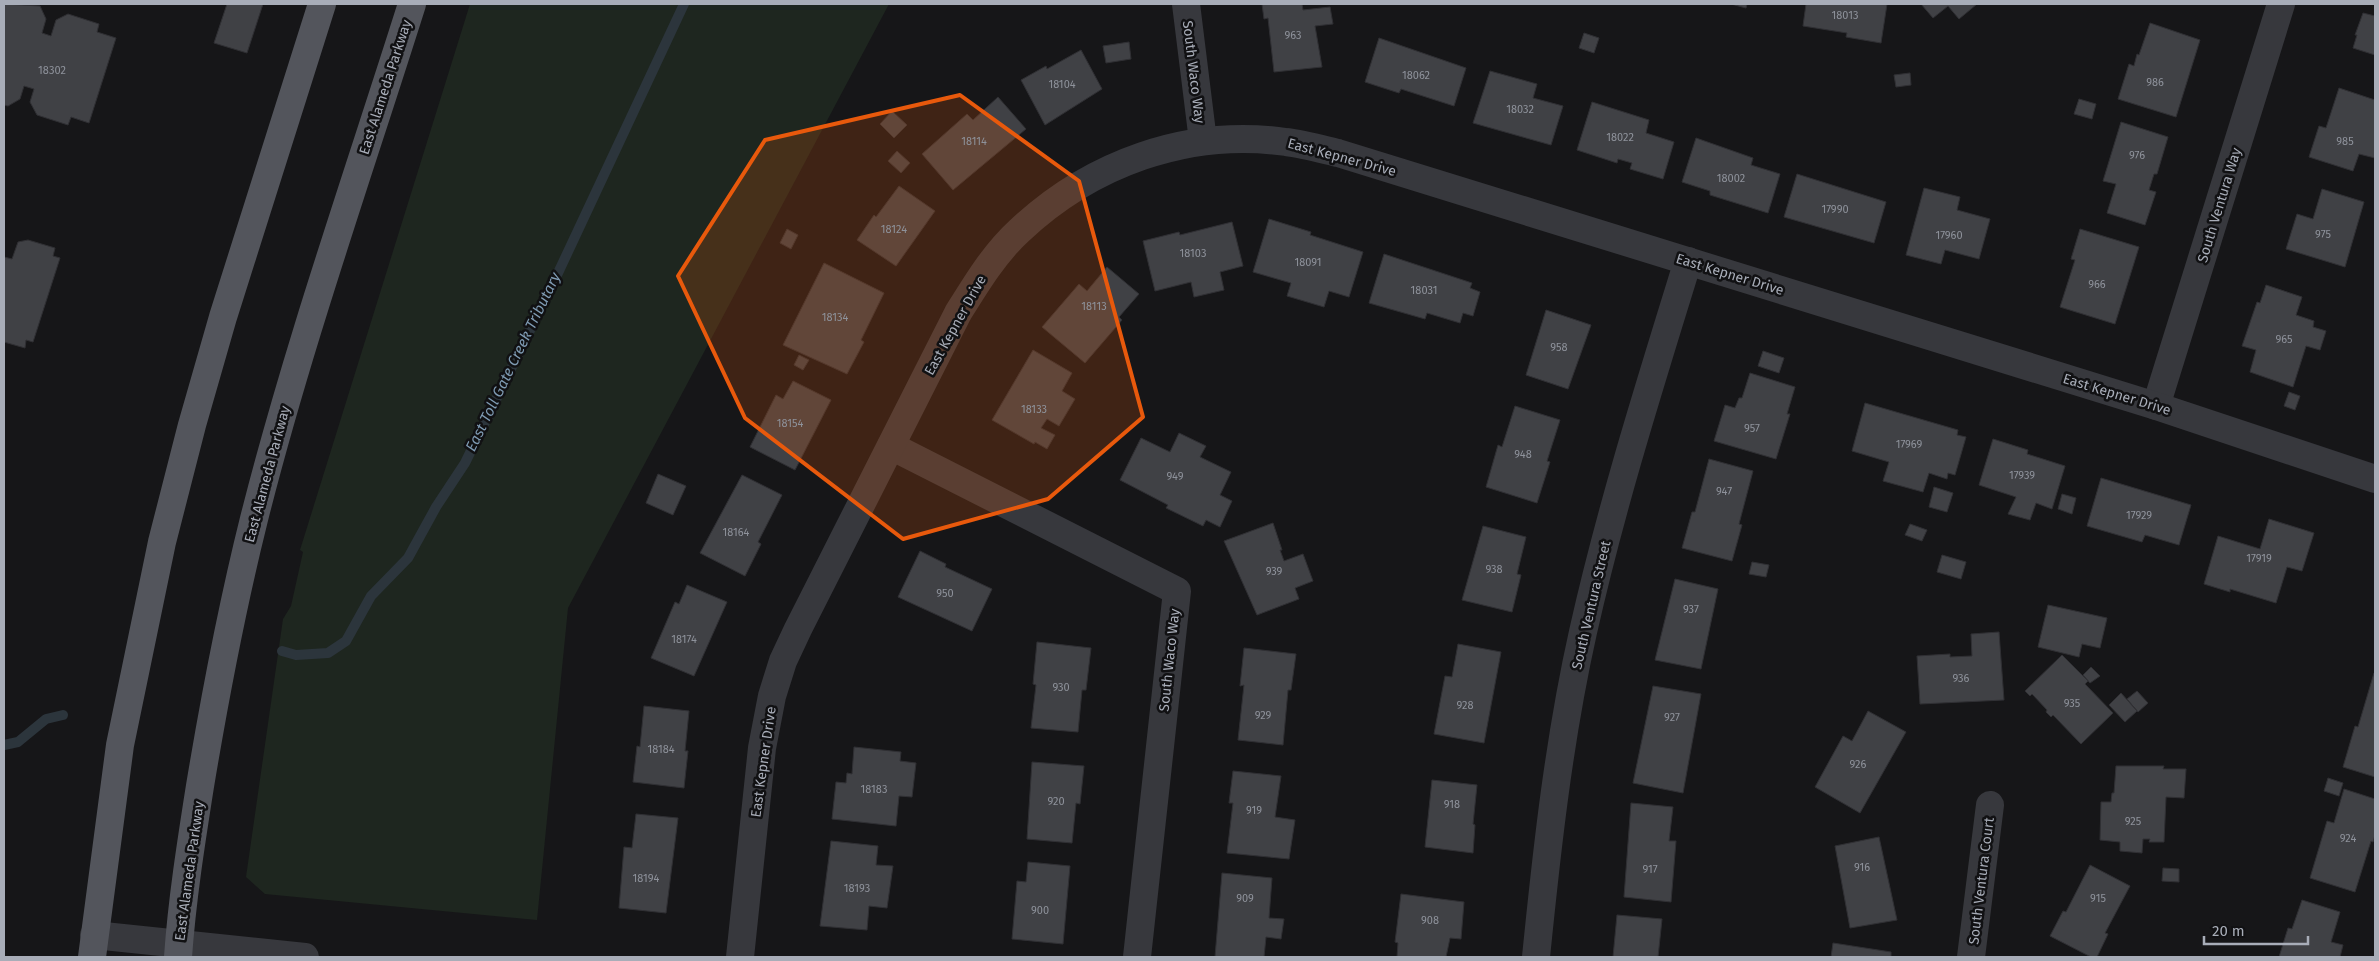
<svg xmlns="http://www.w3.org/2000/svg" width="2379" height="961" viewBox="0 0 2379 961" font-family="'Fira Sans',sans-serif">
<rect width="100%" height="100%" fill="#161618"/>
<path fill="#1e261f" d="M470,4H889L568,608L537,920L265,894L246,877L283,619L291,606L303,552L300,550Z"/>
<g fill="none" stroke-linecap="round" stroke-linejoin="round">
<g stroke="#2c353c" stroke-width="10">
<path d="M282,651L296,655L328,653L346,641L371,596L408,558L436,507L465,463L558,273L684,4"/>
<path d="M4,745L18,742L46,719L63,715"/>
</g>
</g>
<g fill="#404145" stroke="#303034">
<path d="M4,4L40,6L46,19L42,33L51,36L56,20L68,14L99,24L97,32L116,38L89,123L71,117L68,125L37,115L30,102L34,89L24,86L20,99L8,106L4,105Z"/>
<path d="M227,4H263L247,53L214,43Z"/>
<path d="M1262,4H1302L1303,10L1330,7L1333,24L1315,26L1322,67L1274,72L1268,18L1264,19Z"/>
<path d="M1731,4H1747L1746,8Z"/>
<path d="M1806,4H1887L1881,43L1846,37L1847,33L1803,26Z"/>
<path d="M1921,4H1977L1959,19L1948,6L1933,18Z"/>
<path d="M2363,13L2375,16V55L2353,48L2357,35H2355Z"/>
<path d="M2150,23L2200,40L2176,117L2118,99L2129,64L2134,66L2137,54L2139,55Z"/>
<path d="M1584,33L1599,38L1594,53L1579,48Z"/>
<path d="M1379,38L1466,68L1454,106L1401,89L1399,93L1365,82Z"/>
<path d="M1129,42L1131,59L1106,63L1103,46Z"/>
<path d="M1081,50L1102,89L1045,125L1021,80L1046,66L1047,69Z"/>
<path d="M1490,71L1537,84L1533,98L1563,106L1551,145L1473,123Z"/>
<path d="M1910,73L1911,85L1896,87L1894,75Z"/>
<path d="M2339,88L2375,100V158L2359,154L2353,171L2309,157L2319,126L2326,128Z"/>
<path d="M998,97L1026,129L953,190L922,154L967,114L973,120Z"/>
<path d="M2079,99L2096,104L2092,119L2074,114Z"/>
<path d="M1592,102L1649,120L1646,133L1674,142L1663,179L1630,169L1632,163L1618,159L1617,163L1577,150Z"/>
<path d="M892,111L907,125L894,138L880,124Z"/>
<path d="M2121,122L2168,137L2157,174H2154L2149,190L2156,192L2145,225L2107,213L2116,184L2103,181Z"/>
<path d="M1696,138L1753,158L1751,165L1780,174L1768,213L1710,195V191L1682,182Z"/>
<path d="M897,151L910,163L901,173L888,161Z"/>
<path d="M1797,174L1886,202L1874,243L1784,217Z"/>
<path d="M899,186L935,211L896,266L857,240L874,215L876,217Z"/>
<path d="M1924,188L1960,197L1957,210L1990,219L1979,259L1945,250L1941,264L1906,255Z"/>
<path d="M2322,189L2364,202L2345,267L2286,249L2297,214L2313,219Z"/>
<path d="M1269,219L1311,232L1310,235L1363,252L1349,297L1329,291L1324,307L1287,296L1291,283L1253,272Z"/>
<path d="M1232,222L1243,266L1220,272L1224,290L1194,297L1191,282L1155,291L1143,241L1179,232L1180,235Z"/>
<path d="M787,229L798,235L791,249L780,243Z"/>
<path d="M2080,229L2139,247L2115,324L2060,307L2075,260L2071,259Z"/>
<path d="M28,240L55,248L53,256L60,258L33,342L26,340L25,348L4,342V257L12,259L18,242Z"/>
<path d="M1384,254L1472,283L1470,288L1480,292L1473,316L1463,313L1460,323L1427,313L1425,319L1369,303Z"/>
<path d="M824,263L884,293L861,340L864,342L847,374L783,345Z"/>
<path d="M1107,267L1139,294L1119,317L1122,320L1085,363L1042,327L1079,284L1087,291Z"/>
<path d="M2266,285L2302,297L2296,315L2314,321L2313,327L2326,331L2320,350L2306,346L2293,387L2250,372L2256,350L2242,346L2257,302L2260,303Z"/>
<path d="M1546,310L1591,325L1568,389L1526,375Z"/>
<path d="M1033,350L1072,373L1062,391L1075,399L1059,426L1047,419L1041,428L1055,435L1047,449L1035,442L1034,444L992,420Z"/>
<path d="M1763,351L1784,358L1779,373L1758,366Z"/>
<path d="M799,355L809,360L803,370L794,365Z"/>
<path d="M1750,373L1795,387L1787,414H1790L1776,459L1714,441L1725,405L1735,408L1739,398H1742Z"/>
<path d="M793,381L831,400L795,470L750,447L776,395L783,399Z"/>
<path d="M2289,392L2300,396L2295,410L2284,406Z"/>
<path d="M1865,403L1958,430L1957,435L1966,437L1955,475L1948,473L1947,479L1929,473L1923,492L1883,481L1889,462L1852,451Z"/>
<path d="M1515,406L1560,420L1547,461L1550,462L1537,503L1486,487L1498,445L1502,447Z"/>
<path d="M1179,433L1206,446L1200,457L1231,472L1220,495L1232,501L1220,527L1206,520L1203,526L1166,508L1168,505L1120,480L1141,438L1170,452Z"/>
<path d="M1993,439L2028,450L2027,454L2065,466L2052,509L2036,503L2030,520L2008,514L2016,497L1979,485Z"/>
<path d="M1709,459L1753,471L1739,524L1742,525L1732,561L1682,548L1692,512H1695Z"/>
<path d="M658,474L686,486L673,515L646,503Z"/>
<path d="M742,475L782,495L758,542L761,544L745,576L700,553Z"/>
<path d="M2101,478L2191,505L2179,545L2145,535L2142,542L2087,526Z"/>
<path d="M1934,487L1953,493L1947,512L1929,507Z"/>
<path d="M2062,494L2076,498L2072,514L2058,509Z"/>
<path d="M2269,519L2314,533L2302,571L2287,567L2276,603L2230,589V592L2204,584L2218,536L2260,549Z"/>
<path d="M1273,523L1282,550H1280L1284,561L1303,554L1313,581L1295,588L1299,599L1257,615L1224,541Z"/>
<path d="M1910,524L1927,530L1922,541L1905,535Z"/>
<path d="M1483,526L1526,537L1517,574L1521,575L1512,612L1462,600Z"/>
<path d="M920,551L946,564L945,567L992,589L972,631L898,597Z"/>
<path d="M1942,555L1966,562L1961,579L1937,572Z"/>
<path d="M1752,562L1769,565L1766,577L1749,574Z"/>
<path d="M1675,579L1718,589L1701,669L1655,660Z"/>
<path d="M687,585L727,602L694,676L651,658L675,602L679,604Z"/>
<path d="M2048,605L2107,618L2100,648L2082,644L2079,657L2038,647Z"/>
<path d="M1999,632L2004,700L1920,704L1917,656L1950,654V657L1972,656L1971,634Z"/>
<path d="M1037,642L1091,648L1086,690H1082L1078,732L1031,728L1036,685L1033,684Z"/>
<path d="M1458,644L1501,652L1484,743L1434,734L1445,676L1452,677Z"/>
<path d="M1244,648L1296,654L1291,690H1288L1283,745L1238,740L1244,685L1240,686Z"/>
<path d="M2062,655L2088,681L2085,684L2113,713L2081,744L2053,715L2051,717L2046,712L2047,710L2032,694L2030,696L2025,691Z"/>
<path d="M2091,667L2100,676L2090,683L2083,675Z"/>
<path d="M2374,673L2375,674V777L2343,767L2355,726L2358,727Z"/>
<path d="M1653,686L1701,694L1683,793L1633,783Z"/>
<path d="M2137,691L2148,703L2138,712L2127,699Z"/>
<path d="M2121,693L2137,711L2125,722L2109,705Z"/>
<path d="M644,706L689,711L685,751H688L684,788L633,782L637,746L640,747Z"/>
<path d="M1868,711L1906,732L1860,813L1815,787L1843,736L1852,741Z"/>
<path d="M854,747L901,752L900,761L916,763L912,797L899,796L896,826L832,819L836,782L846,783L847,773L852,774Z"/>
<path d="M1032,762L1084,766L1080,804L1076,803L1072,843L1027,839Z"/>
<path d="M2116,766H2164L2163,769H2186L2184,798L2166,797L2164,842H2149L2150,839H2143L2142,853L2120,851V842L2100,840L2101,802H2111L2112,793H2114Z"/>
<path d="M1233,771L1281,776L1275,817L1295,820L1289,859L1227,853L1233,803H1229Z"/>
<path d="M2328,778L2343,783L2339,796L2324,791Z"/>
<path d="M1432,780L1477,785L1473,824L1475,825L1473,853L1425,847Z"/>
<path d="M2344,789L2375,799V835L2373,842L2371,841L2355,892L2310,878L2327,821L2334,823Z"/>
<path d="M1631,803L1673,807L1669,841H1676L1671,902L1624,897Z"/>
<path d="M636,814L678,818L666,913L619,908L624,847L632,848Z"/>
<path d="M1879,837L1897,920L1850,928L1835,846Z"/>
<path d="M831,841L878,846L876,865L893,866L887,908L869,906L867,930L820,926Z"/>
<path d="M1028,862L1070,866L1063,944L1012,939L1017,881L1026,882Z"/>
<path d="M2090,865L2130,886L2105,933L2108,934L2097,957H2091L2050,936L2063,911L2066,912Z"/>
<path d="M2163,868L2179,869V882L2162,881Z"/>
<path d="M1222,873L1272,878L1269,918L1284,919L1281,939L1266,937L1264,957H1215Z"/>
<path d="M1401,894L1464,902L1461,939L1450,938L1446,957H1397L1398,943L1395,942Z"/>
<path d="M2302,900L2340,912L2331,942L2343,945L2340,957H2279L2288,928L2292,929Z"/>
<path d="M1617,915L1662,919L1658,957H1613Z"/>
<path d="M1833,943L1891,952V957H1831Z"/>
</g>
<g fill="none" stroke-linecap="round" stroke-linejoin="round">
<g stroke="#37383d" stroke-width="28">
<path d="M1186,4L1203,141"/>
<path d="M2156,406L2281,4"/>
<path d="M891,446L1177,591L1137,957"/>
<path d="M94,935L305,957"/>
<path d="M740,957L762,748L772,696L783,661L798,629L958,313C976,284 994,254 1019,231C1090,164 1187,128 1286,142C1303,144 1321,149 1338,153L2156,406L2375,479"/>
<path d="M1536,957C1547,848 1559,739 1583,632C1611,507 1650,384 1688,261"/>
<path d="M1971,957L1990,805"/>
</g>
<g stroke="#53555c" stroke-width="28">
<path d="M92,957L120,745L162,542L192,425L223,317L322,4"/>
<path d="M178,957C182,900 191,843 200,786C215,696 232,607 254,519C298,345 358,175 412,4"/>
</g>
</g>
<path fill="#e8590c" fill-opacity="0.2" stroke="#e8590c" stroke-width="4" stroke-linejoin="round" d="M960,95L1079,181L1143,417L1048,499L903,539L745,418L678,276L765,140Z"/>
<g text-anchor="middle" stroke-width="5" stroke-linejoin="round" paint-order="stroke">
<g font-size="11" fill="#8e929b">
<text x="1845" y="19">18013</text>
<text x="1293" y="39">963</text>
<text x="52" y="74">18302</text>
<text x="1416" y="79">18062</text>
<text x="2155" y="86">986</text>
<text x="1062" y="88">18104</text>
<text x="1520" y="113">18032</text>
<text x="1620" y="141">18022</text>
<text x="974" y="145">18114</text>
<text x="2345" y="145">985</text>
<text x="2137" y="159">976</text>
<text x="1731" y="182">18002</text>
<text x="1835" y="213">17990</text>
<text x="894" y="233">18124</text>
<text x="2323" y="238">975</text>
<text x="1949" y="239">17960</text>
<text x="1193" y="257">18103</text>
<text x="1308" y="266">18091</text>
<text x="2097" y="288">966</text>
<text x="1424" y="294">18031</text>
<text x="1094" y="310">18113</text>
<text x="835" y="321">18134</text>
<text x="2284" y="343">965</text>
<text x="1559" y="351">958</text>
<text x="1034" y="413">18133</text>
<text x="790" y="427">18154</text>
<text x="1752" y="432">957</text>
<text x="1909" y="448">17969</text>
<text x="1523" y="458">948</text>
<text x="2022" y="479">17939</text>
<text x="1175" y="480">949</text>
<text x="1724" y="495">947</text>
<text x="2139" y="519">17929</text>
<text x="736" y="536">18164</text>
<text x="2259" y="562">17919</text>
<text x="1494" y="573">938</text>
<text x="1274" y="575">939</text>
<text x="945" y="597">950</text>
<text x="1691" y="613">937</text>
<text x="684" y="643">18174</text>
<text x="1961" y="682">936</text>
<text x="1061" y="691">930</text>
<text x="2072" y="707">935</text>
<text x="1465" y="709">928</text>
<text x="1263" y="719">929</text>
<text x="1672" y="721">927</text>
<text x="661" y="753">18184</text>
<text x="1858" y="768">926</text>
<text x="874" y="793">18183</text>
<text x="1056" y="805">920</text>
<text x="1452" y="808">918</text>
<text x="1254" y="814">919</text>
<text x="2133" y="825">925</text>
<text x="2348" y="842">924</text>
<text x="1862" y="871">916</text>
<text x="1650" y="873">917</text>
<text x="646" y="882">18194</text>
<text x="857" y="892">18193</text>
<text x="1245" y="902">909</text>
<text x="2098" y="902">915</text>
<text x="1040" y="914">900</text>
<text x="1430" y="924">908</text>
</g>
<g font-size="14" fill="#a8adb8" stroke="#111113">
<text transform="translate(1194 72) rotate(83)" y="5">South Waco Way</text>
<text transform="translate(385 87) rotate(-72)" y="5">East Alameda Parkway</text>
<text transform="translate(1342 157) rotate(15)" y="5">East Kepner Drive</text>
<text transform="translate(2219 205) rotate(-73)" y="5">South Ventura Way</text>
<text transform="translate(1730 274) rotate(17)" y="5">East Kepner Drive</text>
<text transform="translate(955 325) rotate(-61)" y="5">East Kepner Drive</text>
<text transform="translate(2117 394) rotate(17)" y="5">East Kepner Drive</text>
<text transform="translate(267 474) rotate(-75)" y="5">East Alameda Parkway</text>
<text transform="translate(1591 605) rotate(-77)" y="5">South Ventura Street</text>
<text transform="translate(1169 660) rotate(-84)" y="5">South Waco Way</text>
<text transform="translate(763 762) rotate(-82)" y="5">East Kepner Drive</text>
<text transform="translate(189 871) rotate(-82)" y="5">East Alameda Parkway</text>
<text transform="translate(1981 881) rotate(-83)" y="5">South Ventura Court</text>
</g>
<g font-size="15" font-style="italic" fill="#7f9bb3" stroke="#111113">
<text transform="translate(513 362) rotate(-64)" y="5">East Toll Gate Creek Tributary</text>
</g>
</g>
<rect width="2379" height="961" fill="none" stroke="#a8adb8" stroke-width="10"/>
<path d="M2204 936v8h104v-8" fill="none" stroke="#a8adb8" stroke-width="2.5"/>
<text x="2212" y="936" font-size="15" fill="#a8adb8" stroke="#111113" stroke-width="4" paint-order="stroke">20 m</text>
</svg>
